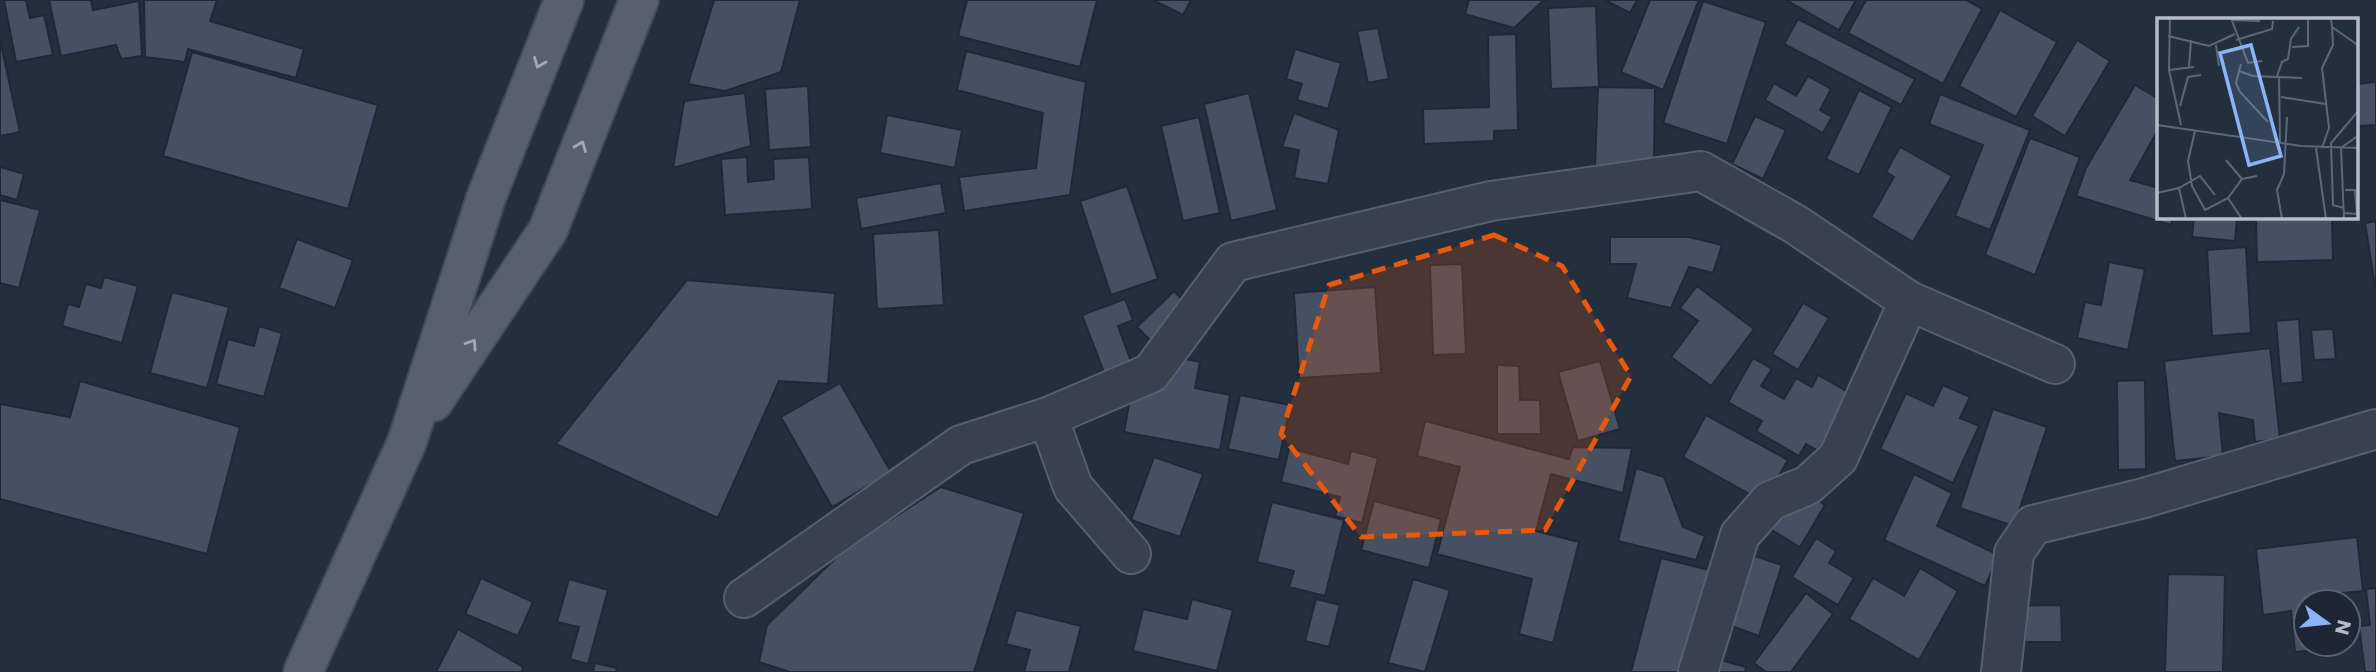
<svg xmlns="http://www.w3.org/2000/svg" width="2376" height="672" viewBox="0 0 2376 672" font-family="Poppins,sans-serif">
<rect width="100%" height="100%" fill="#242f3e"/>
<g fill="#455162" stroke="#1f2835" stroke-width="2">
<path d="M4,0H26L30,18L44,15L53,55L16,62Z"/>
<path d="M49,0H91L93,10L139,1L142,56L121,59L116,45L61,56Z"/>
<path d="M144,0H217L210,21L304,49L296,78L188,49L185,62L145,57Z"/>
<path d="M714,0H800L781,72L725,91L688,84Z"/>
<path d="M967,0H1097L1080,67L958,36Z"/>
<path d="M1153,0H1191L1183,15Z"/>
<path d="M1469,0H1544L1514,28L1465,14Z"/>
<path d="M1605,0H1637L1630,13Z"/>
<path d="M1650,0H1699L1663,90L1621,72Z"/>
<path d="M1786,0H1856L1839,30Z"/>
<path d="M1866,0H1966L1982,9L1943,84L1848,33Z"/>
<path d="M1703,1L1766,22L1727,144L1663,123Z"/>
<path d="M1596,6L1599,87L1551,89L1548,8Z"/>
<path d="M2000,10L2057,42L2016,117L1959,86Z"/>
<path d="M1798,19L1915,79L1901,105L1784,44Z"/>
<path d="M1378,28L1389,79L1368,83L1357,31Z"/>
<path d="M1516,34L1518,130L1494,131V141L1424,144L1423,109L1489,107L1488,35Z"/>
<path d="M0,40L20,132L0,136Z"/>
<path d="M2077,40L2110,61L2065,136L2032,116Z"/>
<path d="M1295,49L1341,63L1328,109L1297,100L1302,84L1286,79Z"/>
<path d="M966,51L1086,82L1070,195L964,211L959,177L1036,168L1043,113L957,90Z"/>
<path d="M192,52L378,105L348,209L163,156Z"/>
<path d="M1808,76L1831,89L1820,110L1832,117L1823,133L1765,100L1774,83L1796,96Z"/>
<path d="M2376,82V125L2357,126V84Z"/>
<path d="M2135,85L2159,99V128L2130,180L2159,188V217H2173L2171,225L2076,196L2086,168Z"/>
<path d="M808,86L811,147L769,150L765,89Z"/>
<path d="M1598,87L1655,88L1654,160L1595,167Z"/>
<path d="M1859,90L1892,107L1859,175L1826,159Z"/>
<path d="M745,93L751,146L673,168L684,101Z"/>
<path d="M1249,93L1277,210L1231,221L1204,104Z"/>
<path d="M1940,94L2030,130L1990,230L1955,216L1983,145L1929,124Z"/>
<path d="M1294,113L1339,130L1328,184L1294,178L1299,150L1282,147Z"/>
<path d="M887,115L962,130L955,168L880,153Z"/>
<path d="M1755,116L1786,130L1763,179L1732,164Z"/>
<path d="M1199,117L1220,213L1183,221L1161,126Z"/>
<path d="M2030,138L2080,157L2035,275L1985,255Z"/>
<path d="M1900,147L1952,176L1913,242L1871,217L1894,177L1886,172Z"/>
<path d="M747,157L748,182L774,179L773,159L809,157L812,209L725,215L721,159Z"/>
<path d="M0,167L24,174L17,200L0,195Z"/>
<path d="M941,183L946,213L861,229L856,198Z"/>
<path d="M1127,186L1158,279L1111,295L1080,201Z"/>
<path d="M0,200L40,210L19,288L0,283Z"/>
<path d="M2194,217H2237L2235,241L2192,237Z"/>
<path d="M2332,218L2333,260L2257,262L2256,219Z"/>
<path d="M2376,221V286H2375L2365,223Z"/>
<path d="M939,230L944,305L877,309L873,234Z"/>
<path d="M1610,237H1689L1722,245L1713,273L1689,267L1671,308L1627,298L1636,264H1610Z"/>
<path d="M297,239L353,260L335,308L279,288Z"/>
<path d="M2246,247L2251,333L2212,336L2207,250Z"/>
<path d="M2109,262L2145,269L2128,350L2077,338L2085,302L2101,305Z"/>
<path d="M1462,264L1466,354L1433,355L1430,265Z"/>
<path d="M104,277L138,286L122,343L62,326L68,304L79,307L86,284L101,288Z"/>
<path d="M687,280L835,293L828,384L779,381L718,518L556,444Z"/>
<path d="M1697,286L1754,329L1711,386L1671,357L1698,321L1680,308Z"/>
<path d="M1375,287L1381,373L1299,378L1294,293Z"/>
<path d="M1174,291L1201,319L1165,355L1137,327Z"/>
<path d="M172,292L229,307L207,388L150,373Z"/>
<path d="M1125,299L1133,320L1118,326L1132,364L1105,375L1082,315Z"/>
<path d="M1803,303L1829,318L1798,370L1772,354Z"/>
<path d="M2299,319L2303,382L2281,384L2276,321Z"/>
<path d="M259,326L282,333L264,397L216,384L228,339L254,346Z"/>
<path d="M2333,329L2336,359L2314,360L2311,330Z"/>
<path d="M2270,348L2280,439L2255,442L2253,420L2219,413L2223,456L2175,461L2164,361Z"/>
<path d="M1177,357L1200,362L1195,388L1230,395L1220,450L1124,432L1132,388Z"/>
<path d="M1753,358L1772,369L1761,386L1784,399L1796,378L1812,387L1818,375L1857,397L1824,454L1806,444L1799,456L1756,431L1762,421L1728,402Z"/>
<path d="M1600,361L1620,429L1578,441L1558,372Z"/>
<path d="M1497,365L1519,366L1520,400H1540L1541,434H1497Z"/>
<path d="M2145,380L2146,469L2118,470L2117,381Z"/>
<path d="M80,381L240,427L207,554L0,499V404L70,417Z"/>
<path d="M840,383L891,472L832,507L781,417Z"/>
<path d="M1943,385L1970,397L1960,418L1979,426L1953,483L1880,449L1906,393L1933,406Z"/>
<path d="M1240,395L1290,405L1279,460L1228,449Z"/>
<path d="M1993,409L2047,427L2014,526L1960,508Z"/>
<path d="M1706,415L1788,460L1764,502L1683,457Z"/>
<path d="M1425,421L1569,459L1573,447L1632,448L1623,493L1551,474L1536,531L1579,542L1553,643L1519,634L1532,579L1437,554L1460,467L1417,456Z"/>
<path d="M1289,448L1348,464L1351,451L1378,458L1362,523L1335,516L1340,497L1281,482Z"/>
<path d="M1154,457L1203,474L1180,537L1131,520Z"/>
<path d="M1636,468L1664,477L1683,527L1705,536L1696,560L1618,541Z"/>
<path d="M1914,474L1952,493L1937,526L1999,555L1985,586L1884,540Z"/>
<path d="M941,487L1024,513L974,672H790L759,662L767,625L845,549Z"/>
<path d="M1806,493L1825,505L1800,547L1770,529L1791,494Z"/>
<path d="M1374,501L1441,519L1429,568L1361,550Z"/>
<path d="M1272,502L1344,520L1325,596L1289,587L1294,571L1257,562Z"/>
<path d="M2357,537L2363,591L2332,594L2333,602H2306V644H2337V648L2295,652L2291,611L2263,615L2256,549Z"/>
<path d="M1816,538L1836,551L1829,563L1854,578L1838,605L1792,577Z"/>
<path d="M1749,554L1782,565L1759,636L1726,624Z"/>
<path d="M1661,558L1713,571L1687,672H1631Z"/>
<path d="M1920,568L1958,591L1919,660L1849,619L1873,578L1904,596Z"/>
<path d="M2168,574L2225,575L2223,672H2165Z"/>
<path d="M481,578L533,602L518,636L465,614Z"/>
<path d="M569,579L608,590L588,664L570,659L579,627L557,622Z"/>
<path d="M1413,579L1450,590L1425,672L1388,663Z"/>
<path d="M2376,588V672H2365L2359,626L2370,625L2366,589Z"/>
<path d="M1806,593L1833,614L1791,672H1766L1754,663Z"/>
<path d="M1192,599L1233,610L1217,671L1133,651L1143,609L1187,619Z"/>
<path d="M1316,599L1340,605L1329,647L1305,641Z"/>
<path d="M2061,605L2062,642H2009V606Z"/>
<path d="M1016,610L1081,626L1069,672H1024L1030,650L1006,644Z"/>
<path d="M458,629L523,667L522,672H436Z"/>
<path d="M1717,659L1746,667L1745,672H1713Z"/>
<path d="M595,663L617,668L616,672H593Z"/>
</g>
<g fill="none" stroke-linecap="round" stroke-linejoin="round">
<g stroke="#565f6c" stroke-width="42">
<g id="minor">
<path d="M1048,417L1073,487L1131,554"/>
<path d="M744,598L961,445L1048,417L1151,373L1233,262L1491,201L1701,171L1795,224L1909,301L2055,364"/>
<path d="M1698,672L1740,535L1770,501L1808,485L1838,458L1909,301"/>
<path d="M2001,672L2014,553L2033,525L2144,498L2376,429"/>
</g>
</g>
<g stroke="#414a57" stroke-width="42">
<g id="major">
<path d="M433,402L548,230L639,0"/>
<path d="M303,672L407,442L486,198L564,0"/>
</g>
</g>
<use href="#minor" stroke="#38414e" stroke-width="38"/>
<use href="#major" stroke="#56606e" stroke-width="38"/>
</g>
<defs><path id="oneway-chevron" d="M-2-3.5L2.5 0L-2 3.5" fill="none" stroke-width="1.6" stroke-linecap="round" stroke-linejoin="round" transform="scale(1.75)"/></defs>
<g stroke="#a1aab7">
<use href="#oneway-chevron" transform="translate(539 63) rotate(112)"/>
<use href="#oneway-chevron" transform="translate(581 146) rotate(-68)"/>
<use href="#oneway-chevron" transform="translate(472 344) rotate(-56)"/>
</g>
<path fill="#e8590c" fill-opacity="0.2" stroke="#e8590c" stroke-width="5" stroke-dasharray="14 9" stroke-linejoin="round" d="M1494,235L1562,266L1631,376L1545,530L1361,537L1281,434L1329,285Z"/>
<g transform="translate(2157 18)">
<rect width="201" height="201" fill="#242f3e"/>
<path fill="none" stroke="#5e6776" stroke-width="2" d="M13,0L12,52L24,107M74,0L91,45L105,43M174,0L175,9L202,28M74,2L103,3M11,18L52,28L78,16M79,22L115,11L116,3M59,27L62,48M135,29L151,28V0M84,46L79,65L83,74L111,104M32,49L34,22M12,52L37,49M82,53L96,58L145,60M120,58L125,44L131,41L134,21L142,9M122,58L123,124M124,79L169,86M23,88L31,59L44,57M0,107L144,128L202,130M38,113L31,143L35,168L48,192L71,180L85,201M159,130L169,201M165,130L172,110L165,50L176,27L175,9M69,142L85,161M22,170L29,201M0,175L22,170L43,158L58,177M71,180L85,161L100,158M187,190L176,187L174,125L202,92M187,195L200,196L198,172H188M125,201L120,172L127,156L130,99M187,201L184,130L202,117"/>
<path fill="#8ab4f8" fill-opacity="0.15" stroke="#8ab4f8" stroke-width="3.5" d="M94,27L124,138L92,147L63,35Z"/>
<rect width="201" height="201" fill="none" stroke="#b4bcc9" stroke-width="3.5"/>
</g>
<g transform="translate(2327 623) rotate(105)"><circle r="33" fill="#1d2633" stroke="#59626f" stroke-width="2"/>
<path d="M0-5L12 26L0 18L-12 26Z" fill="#8ab4f8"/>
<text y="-10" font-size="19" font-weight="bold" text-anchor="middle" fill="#b4bcc9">N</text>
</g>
</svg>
